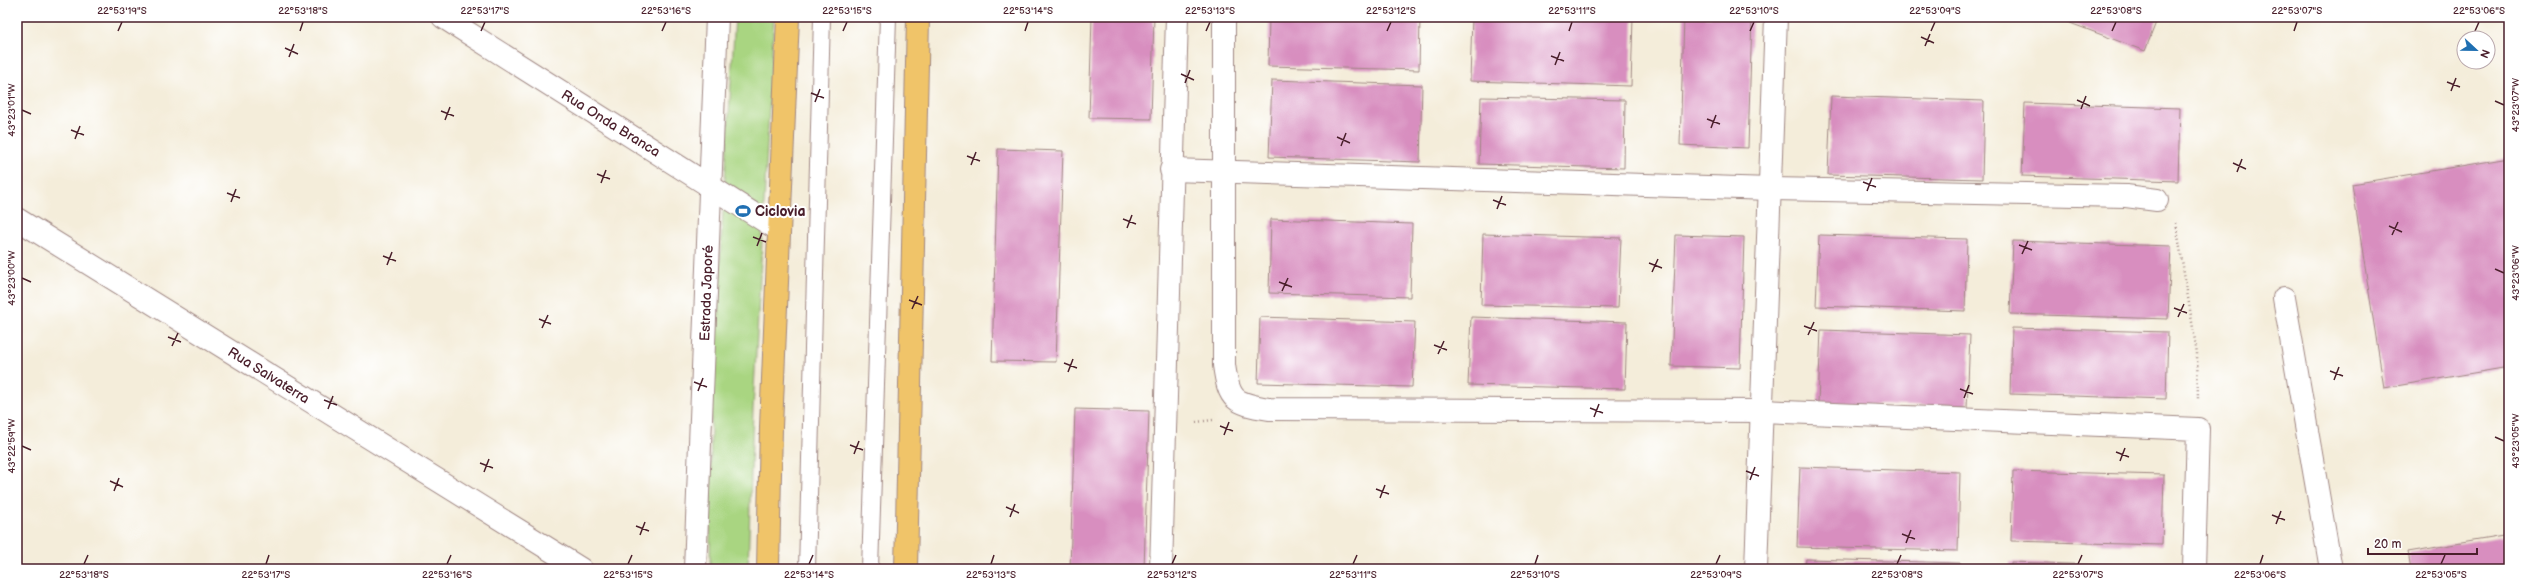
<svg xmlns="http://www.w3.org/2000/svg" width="2526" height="586" viewBox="0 0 2526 586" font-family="'Balsamiq Sans',sans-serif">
<rect width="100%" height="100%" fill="#fff"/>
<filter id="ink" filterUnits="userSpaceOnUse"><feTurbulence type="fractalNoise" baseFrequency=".025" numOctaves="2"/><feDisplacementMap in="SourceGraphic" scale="8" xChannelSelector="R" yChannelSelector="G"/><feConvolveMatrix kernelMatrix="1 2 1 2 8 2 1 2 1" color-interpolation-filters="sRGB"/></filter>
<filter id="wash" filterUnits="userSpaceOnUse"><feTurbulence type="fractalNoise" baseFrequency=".012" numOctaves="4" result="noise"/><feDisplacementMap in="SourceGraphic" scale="16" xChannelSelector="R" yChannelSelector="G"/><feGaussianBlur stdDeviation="0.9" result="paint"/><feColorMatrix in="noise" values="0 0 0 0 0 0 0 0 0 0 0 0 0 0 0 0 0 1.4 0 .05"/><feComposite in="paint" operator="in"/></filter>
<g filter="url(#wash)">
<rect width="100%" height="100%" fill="#f4edda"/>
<path fill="#a9d581" stroke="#7a7a56" d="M735,17H774L753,409L748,569H710L711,405Z"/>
<g id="blocks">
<g fill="#d88ebf">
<path d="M1092,17H1154L1151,119L1089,118Z"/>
<path d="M1269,17H1420L1419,70L1268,66Z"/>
<path d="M1472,17H1633L1631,86L1470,81Z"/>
<path d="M1684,17H1752L1748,148L1680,145Z"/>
<path d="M2054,17H2158L2145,51Z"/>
<path d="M1272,80L1422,85L1420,162L1269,157Z"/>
<path d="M1831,96L1984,101L1982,179L1828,175Z"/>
<path d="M1481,97L1625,100L1624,168L1479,164Z"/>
<path d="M2025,103L2180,108L2178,181L2022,176Z"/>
<path d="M998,149L1063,151L1056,362L992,361Z"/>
<path d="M2509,158V367L2384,388L2352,184Z"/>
<path d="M1271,219L1412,224L1410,297L1269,293Z"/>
<path d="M1483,234L1621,238L1618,308L1481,305Z"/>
<path d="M1676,235L1744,237L1740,368L1671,366Z"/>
<path d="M1819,235L1967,239L1965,311L1816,306Z"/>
<path d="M2013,241L2171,246L2168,319L2010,314Z"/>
<path d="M1260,317L1415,322L1412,387L1258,383Z"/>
<path d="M1471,317L1627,322L1625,389L1468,385Z"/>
<path d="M2012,328L2168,332L2166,399L2010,394Z"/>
<path d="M1821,330L1970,335L1967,408L1818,403Z"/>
<path d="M1075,409L1149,411L1144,569H1070Z"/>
<path d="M1800,467L1960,472L1958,551L1797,547Z"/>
<path d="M2013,471L2164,475L2162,545L2011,541Z"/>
<path d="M2509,535V569H2411L2408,552Z"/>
<path d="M1806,559L1961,563V569H1805Z"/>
<path d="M2011,562L2165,567V569H2011Z"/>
</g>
</g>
</g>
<g filter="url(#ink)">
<use href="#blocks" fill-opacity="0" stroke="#9f8682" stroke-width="1"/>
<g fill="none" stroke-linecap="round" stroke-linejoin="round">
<g stroke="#9f8682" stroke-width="18">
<g id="lane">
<path d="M807,569L822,17"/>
<path d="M870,569L888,17"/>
</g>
</g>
<g stroke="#9f8682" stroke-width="24">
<g id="street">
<path d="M443,17L779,230"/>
<path d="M1224,17V365C1229,401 1234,403 1269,409L1763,411L2198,429L2194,569"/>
<path d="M1171,170L1771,189L2126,196L2157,200"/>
<path d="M17,219L581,569"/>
<path d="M2284,298L2331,569"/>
<path d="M695,569L717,17"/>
<path d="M1161,569L1177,17"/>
<path d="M1756,569L1776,17"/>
</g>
</g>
<g stroke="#9f8682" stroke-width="24">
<g id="primary">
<path d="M768,569L771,427L788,17"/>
<path d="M906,569L918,17"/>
</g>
</g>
<g stroke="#9f8682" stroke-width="2.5" stroke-dasharray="1 3" stroke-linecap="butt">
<path d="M2176,223L2197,353L2198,399"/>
<path d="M1196,422L1213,420"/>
</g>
<use href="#lane" stroke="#fff" stroke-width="16"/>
<use href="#street" stroke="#fff" stroke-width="22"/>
<use href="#primary" stroke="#f0c469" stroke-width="22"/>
</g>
</g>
<path fill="none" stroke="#4a1f2b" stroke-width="1.5" d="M118,31L122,22M300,31L303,22M481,31L485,22M662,31L666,22M843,31L847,22M1025,31L1028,22M1206,31L1210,22M1387,31L1391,22M1569,31L1572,22M1750,31L1754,22M1931,31L1935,22M2112,31L2116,22M2294,31L2297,22M2475,31L2479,22M1921,37L1934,43M1925,46L1930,34M285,48L298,54M1551,56L1564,61M289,57L294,44M1555,65L1560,52M1181,74L1194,80M2447,82L2460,87M1185,83L1190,70M2451,91L2456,78M811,93L824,98M2077,100L2090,106M2495,101L2504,105M815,102L820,89M2081,109L2086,96M22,110L31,114M441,111L454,116M1707,119L1720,124M445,120L450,107M1711,128L1716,115M71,130L84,135M1337,137L1350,143M75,139L80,126M1341,146L1346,133M967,156L980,161M2233,163L2246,169M971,165L976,152M2237,172L2242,159M597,174L610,179M1863,182L1876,187M601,183L606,170M1867,191L1872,178M227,193L240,198M1493,200L1506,205M231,202L236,189M1497,209L1502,196M1123,219L1136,224M2389,226L2402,232M1127,228L1132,215M2392,235L2398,222M753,237L766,242M2019,245L2032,250M757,246L762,233M2022,254L2028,241M383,256L396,261M1649,263L1662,268M387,265L392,252M2495,269L2504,273M1652,272L1658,259M22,278L31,282M1279,282L1292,287M1282,291L1288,278M909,300L922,305M2174,308L2187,313M912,309L918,296M2178,317L2184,304M539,319L551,324M1804,326L1817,331M542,328L548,315M1808,335L1814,322M168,337L181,342M1434,345L1447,350M172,346L178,333M1438,354L1444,341M1064,363L1077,368M2330,371L2343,376M1068,372L1073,359M2334,380L2339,367M694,382L707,387M1960,389L1973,394M698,391L703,378M1964,398L1969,385M324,400L337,405M1590,408L1603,413M328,409L333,396M1594,417L1599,404M1220,426L1233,431M1224,435L1229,422M2495,437L2504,441M850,445L863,450M22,446L31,450M2116,452L2129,457M854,454L859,441M2120,461L2125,448M480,463L493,468M1746,471L1759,476M484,472L489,459M1750,480L1755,467M110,481L123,487M1376,489L1389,494M114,491L119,478M1380,498L1385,485M1006,507L1019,513M2272,515L2285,520M1010,517L1015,504M2276,524L2281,511M636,526L649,531M1902,534L1915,539M640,535L645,522M1906,543L1911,530M84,564L88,555M266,564L269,555M447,564L451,555M628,564L632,555M809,564L813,555M991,564L994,555M1172,564L1176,555M1353,564L1357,555M1535,564L1538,555M1716,564L1720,555M1897,564L1901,555M2078,564L2082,555M2260,564L2263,555M2441,564L2445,555"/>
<defs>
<g id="stadium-bare" transform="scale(1.2)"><path d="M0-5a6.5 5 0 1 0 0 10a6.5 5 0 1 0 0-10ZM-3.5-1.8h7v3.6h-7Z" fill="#1f6fb2" stroke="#fff" stroke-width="2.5" paint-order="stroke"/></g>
</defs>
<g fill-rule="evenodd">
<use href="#stadium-bare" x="743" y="211"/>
</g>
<g text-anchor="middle" stroke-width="4" stroke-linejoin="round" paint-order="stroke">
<g font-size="14" fill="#4a1f2b" stroke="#fff">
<text transform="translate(611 123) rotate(32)" y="5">Rua Onda Branca</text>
<text transform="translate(706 293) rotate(-88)" y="5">Estrada Japoré</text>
<text transform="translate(269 375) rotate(32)" y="5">Rua Salvaterra</text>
</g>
<g font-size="14" font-weight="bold" fill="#4a1f2b" stroke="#fff" text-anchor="start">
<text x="755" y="216">Ciclovia</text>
</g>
</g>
<rect width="2526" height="586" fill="none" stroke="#fff" stroke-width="44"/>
<g transform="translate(2476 50) rotate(112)"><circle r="19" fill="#ffffff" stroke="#b7a5aa"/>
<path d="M0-3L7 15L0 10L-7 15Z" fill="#1f6fb2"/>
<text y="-6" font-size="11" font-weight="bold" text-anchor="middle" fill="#4a1f2b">N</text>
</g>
<path d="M2368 548v6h109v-6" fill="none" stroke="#4a1f2b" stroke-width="2"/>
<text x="2374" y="548" font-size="12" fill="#4a1f2b" stroke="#ffffff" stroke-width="3" paint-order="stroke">20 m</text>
<rect x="22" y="22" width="2482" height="542" fill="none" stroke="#4a1f2b" stroke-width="1.5"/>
<g font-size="10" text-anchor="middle" fill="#4a1f2b">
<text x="122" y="14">22°53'19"S</text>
<text x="303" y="14">22°53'18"S</text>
<text x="485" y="14">22°53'17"S</text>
<text x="666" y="14">22°53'16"S</text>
<text x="847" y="14">22°53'15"S</text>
<text x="1028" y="14">22°53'14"S</text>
<text x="1210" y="14">22°53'13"S</text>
<text x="1391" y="14">22°53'12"S</text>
<text x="1572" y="14">22°53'11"S</text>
<text x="1754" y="14">22°53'10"S</text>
<text x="1935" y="14">22°53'09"S</text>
<text x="2116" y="14">22°53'08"S</text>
<text x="2297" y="14">22°53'07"S</text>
<text x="2479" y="14">22°53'06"S</text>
<text transform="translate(2515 105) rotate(-90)" y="4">43°23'07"W</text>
<text transform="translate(11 110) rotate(-90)" y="4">43°23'01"W</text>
<text transform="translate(2515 273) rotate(-90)" y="4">43°23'06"W</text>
<text transform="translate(11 278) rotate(-90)" y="4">43°23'00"W</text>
<text transform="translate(2515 441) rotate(-90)" y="4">43°23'05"W</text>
<text transform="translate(11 446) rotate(-90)" y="4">43°22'59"W</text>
<text x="84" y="578">22°53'18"S</text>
<text x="266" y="578">22°53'17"S</text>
<text x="447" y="578">22°53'16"S</text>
<text x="628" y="578">22°53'15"S</text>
<text x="809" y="578">22°53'14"S</text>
<text x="991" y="578">22°53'13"S</text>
<text x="1172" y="578">22°53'12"S</text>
<text x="1353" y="578">22°53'11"S</text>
<text x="1535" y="578">22°53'10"S</text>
<text x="1716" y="578">22°53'09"S</text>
<text x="1897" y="578">22°53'08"S</text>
<text x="2078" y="578">22°53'07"S</text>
<text x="2260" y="578">22°53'06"S</text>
<text x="2441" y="578">22°53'05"S</text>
</g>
</svg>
